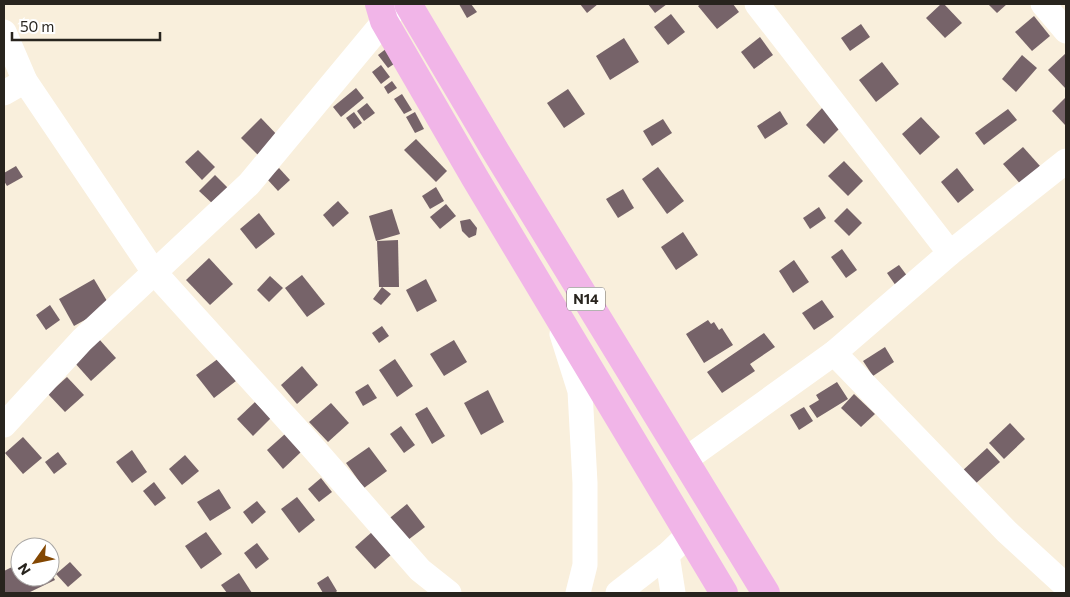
<svg xmlns="http://www.w3.org/2000/svg" width="1070" height="597" viewBox="0 0 1070 597" font-family="Commissioner,sans-serif">
<rect width="100%" height="100%" fill="#f9efdc"/>
<g fill="#766369">
<path d="M459,4H471L477,12L467,18Z"/>
<path d="M580,4H598L587,13Z"/>
<path d="M648,4H667L655,13Z"/>
<path d="M701,4H733L739,12L717,29L698,6Z"/>
<path d="M941,4H944L962,23L945,38L926,18Z"/>
<path d="M988,4H1007L997,13Z"/>
<path d="M671,14L685,32L668,45L654,27Z"/>
<path d="M1034,16L1050,36L1032,51L1015,32Z"/>
<path d="M861,24L870,37L850,51L841,38Z"/>
<path d="M760,37L773,55L754,69L741,52Z"/>
<path d="M624,38L639,62L610,80L596,56Z"/>
<path d="M387,48L397,62L388,68L378,55Z"/>
<path d="M1066,53V89L1048,70Z"/>
<path d="M1022,55L1037,68L1016,92L1002,79Z"/>
<path d="M882,62L899,84L876,102L859,80Z"/>
<path d="M381,65L390,77L381,84L372,72Z"/>
<path d="M392,81L397,88L388,94L384,87Z"/>
<path d="M356,88L364,98L341,117L333,107Z"/>
<path d="M568,89L585,114L564,128L547,103Z"/>
<path d="M402,94L412,110L404,114L394,99Z"/>
<path d="M1066,97V126L1052,111Z"/>
<path d="M367,103L375,113L364,121L357,111Z"/>
<path d="M823,107L842,126L824,144L806,125Z"/>
<path d="M1008,109L1017,120L984,145L975,133Z"/>
<path d="M780,111L788,124L765,139L757,126Z"/>
<path d="M354,112L362,123L354,129L346,118Z"/>
<path d="M415,112L424,129L415,133L406,117Z"/>
<path d="M921,117L940,137L920,155L902,134Z"/>
<path d="M261,118L280,138L260,157L241,138Z"/>
<path d="M663,119L672,133L652,146L643,131Z"/>
<path d="M416,139L447,171L436,182L404,150Z"/>
<path d="M1023,147L1040,166L1023,187L1003,164Z"/>
<path d="M198,150L215,167L202,180L185,162Z"/>
<path d="M844,161L863,181L848,196L828,176Z"/>
<path d="M16,166L23,177L7,186L4,181V173Z"/>
<path d="M658,167L684,201L667,214L642,179Z"/>
<path d="M279,168L290,180L278,191L267,179Z"/>
<path d="M957,168L974,190L958,203L941,182Z"/>
<path d="M215,175L230,190L214,205L199,191Z"/>
<path d="M436,187L444,201L430,209L422,196Z"/>
<path d="M623,189L634,208L618,218L606,199Z"/>
<path d="M338,201L349,213L333,227L323,215Z"/>
<path d="M446,204L456,216L440,229L430,217Z"/>
<path d="M819,207L826,218L810,229L803,218Z"/>
<path d="M847,208L862,223L849,236L834,221Z"/>
<path d="M392,209L400,234L376,241L369,216Z"/>
<path d="M259,213L275,234L256,249L240,229Z"/>
<path d="M470,219L477,228L476,235L469,238L462,231L460,221Z"/>
<path d="M683,232L698,255L676,270L661,247Z"/>
<path d="M398,240L399,287H379L377,241Z"/>
<path d="M842,249L857,270L846,278L831,257Z"/>
<path d="M209,258L233,284L210,305L186,280Z"/>
<path d="M794,260L809,282L793,293L779,271Z"/>
<path d="M899,265L908,277L896,286L887,273Z"/>
<path d="M302,275L325,304L307,317L285,288Z"/>
<path d="M270,276L283,288L269,302L257,290Z"/>
<path d="M94,279L110,306L74,326L59,299Z"/>
<path d="M426,279L437,301L417,312L406,290Z"/>
<path d="M382,287L391,294L381,305L373,299Z"/>
<path d="M822,300L834,317L814,330L802,313Z"/>
<path d="M50,305L60,320L46,330L36,315Z"/>
<path d="M708,320L711,324L714,322L719,330L722,328L733,345L704,363L686,334Z"/>
<path d="M382,326L389,336L379,343L372,333Z"/>
<path d="M764,333L775,347L750,364L755,371L722,393L707,372Z"/>
<path d="M99,339L116,358L91,381L74,362Z"/>
<path d="M454,340L467,362L444,376L430,354Z"/>
<path d="M885,347L894,362L873,376L863,361Z"/>
<path d="M219,358L236,381L214,398L196,375Z"/>
<path d="M395,359L413,386L397,397L379,370Z"/>
<path d="M302,366L318,385L297,404L281,385Z"/>
<path d="M67,377L84,395L65,412L48,394Z"/>
<path d="M837,382L848,399L817,418L809,406L819,400L816,395Z"/>
<path d="M368,384L377,398L363,406L355,392Z"/>
<path d="M488,390L504,422L481,435L464,403Z"/>
<path d="M854,394L875,414L861,427L841,408Z"/>
<path d="M255,402L271,418L253,436L237,419Z"/>
<path d="M331,403L349,423L328,442L309,422Z"/>
<path d="M427,407L445,436L432,444L415,414Z"/>
<path d="M804,407L813,421L799,430L790,415Z"/>
<path d="M1010,423L1025,439L1004,459L989,443Z"/>
<path d="M401,426L415,445L404,453L390,434Z"/>
<path d="M285,434L301,452L283,469L267,450Z"/>
<path d="M23,437L42,458L23,474L5,453Z"/>
<path d="M369,447L387,471L364,488L346,463Z"/>
<path d="M987,448L1000,462L974,485L961,472Z"/>
<path d="M132,450L147,472L132,483L116,462Z"/>
<path d="M58,452L67,464L54,474L45,462Z"/>
<path d="M185,455L199,471L182,485L169,469Z"/>
<path d="M321,478L332,492L319,502L308,489Z"/>
<path d="M154,482L166,498L155,506L143,491Z"/>
<path d="M219,489L231,508L210,521L197,502Z"/>
<path d="M297,497L315,520L299,533L281,509Z"/>
<path d="M257,501L266,512L252,524L243,512Z"/>
<path d="M407,504L425,527L404,543L386,521Z"/>
<path d="M206,532L222,554L201,569L185,546Z"/>
<path d="M372,532L392,554L375,569L355,547Z"/>
<path d="M257,543L269,559L256,569L244,553Z"/>
<path d="M70,562L82,575L68,587L56,574Z"/>
<path d="M20,563V577H50V571L55,580L28,593H4V571Z"/>
<path d="M239,573L252,593H227L221,585Z"/>
<path d="M328,576L337,591L335,593H323L317,583Z"/>
</g>
<g fill="none" stroke-linecap="round" stroke-linejoin="round">
<g stroke="#fff" stroke-width="25">
<path d="M757,4L950,253"/>
<path d="M1043,4L1066,31"/>
<path d="M4,32L25,81L154,272L308,442L420,570L449,593"/>
<path d="M4,93L25,81"/>
<path d="M562,334L580,391L585,483V565L578,593"/>
<path d="M834,353L1007,532L1066,586"/>
<path d="M4,425L82,340L249,184L396,7"/>
<path d="M685,460L834,353L950,253L1066,161"/>
<path d="M667,555L673,593"/>
<path d="M618,593L667,555L688,535"/>
</g>
<g stroke="#f1b5e8" stroke-width="28">
<path d="M379,4L384,21L475,178L724,593"/>
<path d="M408,4L496,152L766,593"/>
</g>
</g>
<g text-anchor="middle" stroke-width="5" stroke-linejoin="round" paint-order="stroke">
<rect fill="#fff" stroke="#686662" stroke-width="1" x="567" y="287.5" width="38" height="23" rx="4"/>
<g font-size="14" font-weight="bold" fill="#28241e">
<text x="586" y="304">N14</text>
</g>
</g>
<rect width="1070" height="597" fill="none" stroke="#28241e" stroke-width="10"/>
<g transform="translate(35 562) rotate(237)"><circle r="24" fill="#ffffff" stroke="#a9a7a5"/>
<path d="M0-4L9 19L0 12L-9 19Z" fill="#834702"/>
<text y="-8" font-size="14" font-weight="bold" text-anchor="middle" fill="#28241e">N</text>
</g>
<path d="M12 32v8h148v-8" fill="none" stroke="#28241e" stroke-width="2.5"/>
<text x="20" y="32" font-size="15" fill="#28241e" stroke="#ffffff" stroke-width="4" paint-order="stroke">50 m</text>
</svg>
